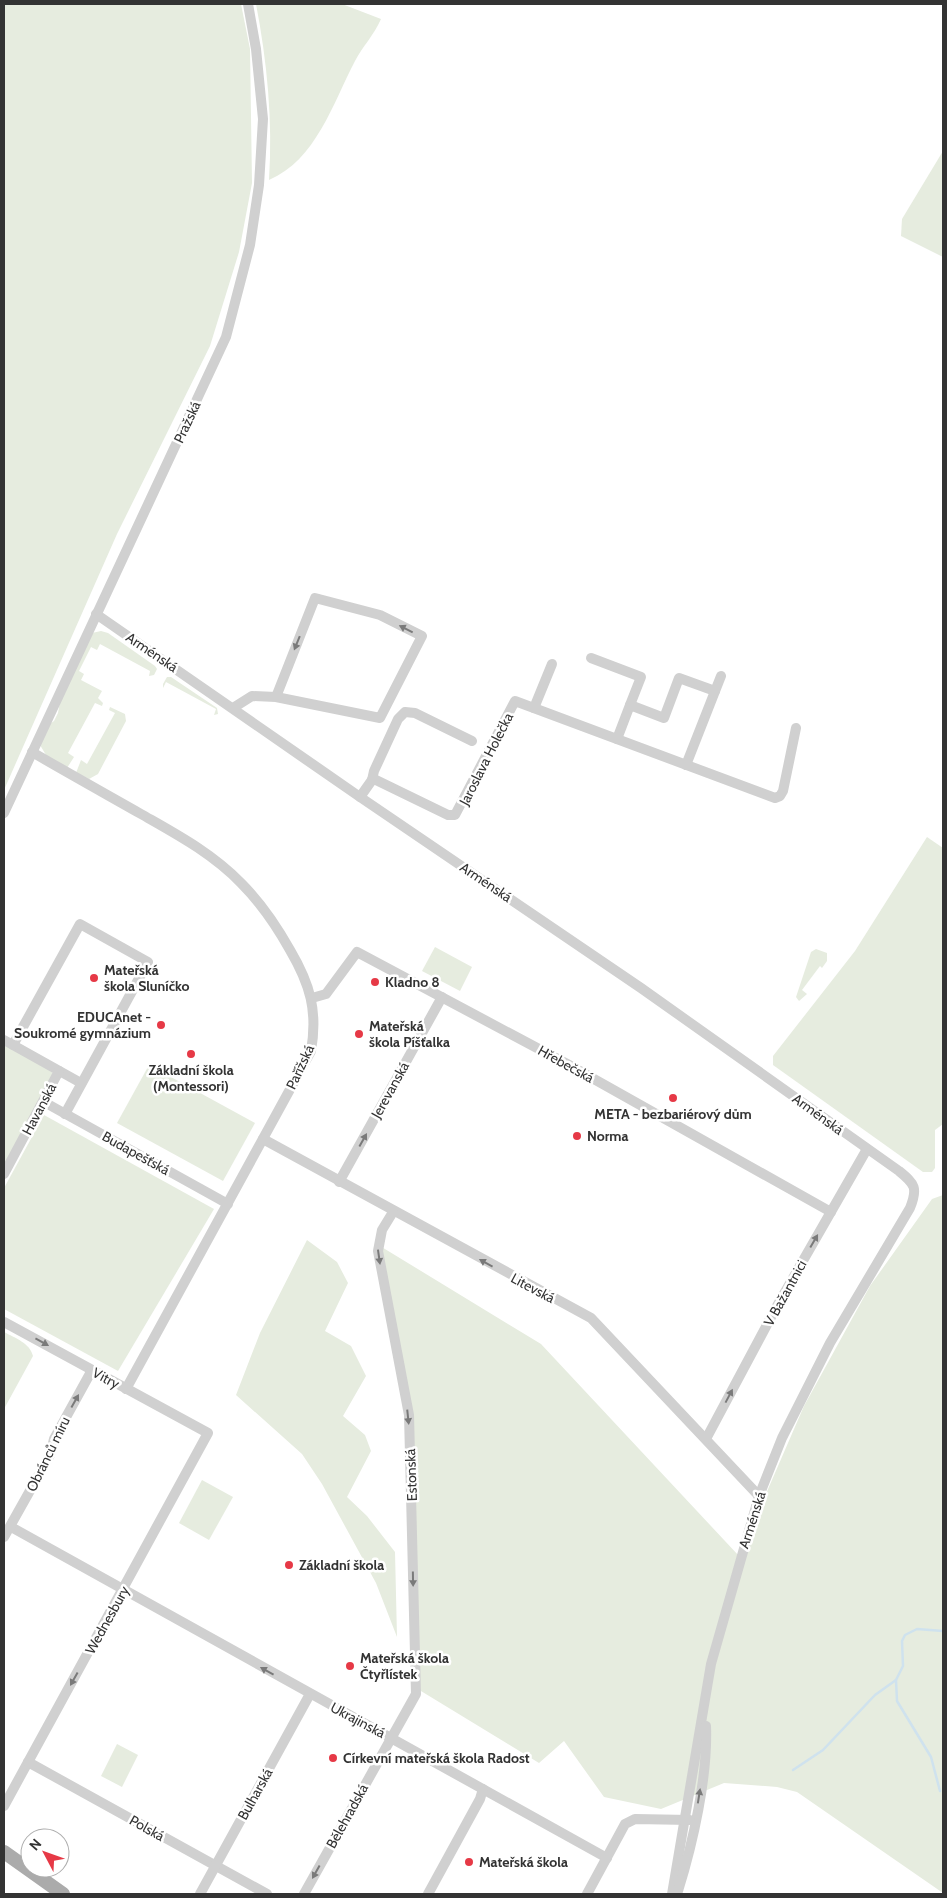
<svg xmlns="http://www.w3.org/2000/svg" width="947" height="1898" viewBox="0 0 947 1898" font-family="Cabin,sans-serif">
<rect width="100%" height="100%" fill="#fff"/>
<g fill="#e6ecdf">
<path d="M4,4H241L250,49L252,183L239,252L210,346L117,534L4,790Z"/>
<path d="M256,4H342L381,19C374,35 363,46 355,61C333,103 316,160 269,180C273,121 267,61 256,4Z"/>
<path d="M943,151V257L901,236L902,219Z"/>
<path d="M101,631L108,633L155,666L157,669L154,675L149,676L150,671L100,644L97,650L91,647L79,671L84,674L81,680L102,691L98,698L103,703L102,706L95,703L68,753L74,757L67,768L46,755L40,745L47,726L54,721L58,713L61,696L92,633Z"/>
<path d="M167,677H171L217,708L218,714L214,715L216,709L166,682L163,688V684Z"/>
<path d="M110,707L125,714L126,721L98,774L89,779L76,773L81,760L87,764L115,713L109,710Z"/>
<path d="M927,837L943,848V1124L935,1130V1168L932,1172H923L773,1065V1056L855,951Z"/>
<path d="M435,947L472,967L460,991L422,971Z"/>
<path d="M816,949L827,953V961L822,968L820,966L802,990L807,994L799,1001L796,997L811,952Z"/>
<path d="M4,1042L51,1069L53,1074L4,1168Z"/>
<path d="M149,1065L255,1123L223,1181L117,1123Z"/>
<path d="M44,1115L214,1209L118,1371L4,1309V1188Z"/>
<path d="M943,1195V1893L797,1792L777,1787L724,1783L661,1809L604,1797L564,1741L539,1763L416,1688L412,1417L380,1246L541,1344L739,1556L804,1406L870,1286L932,1199Z"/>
<path d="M307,1240L337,1262L348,1283L325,1331L351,1346L366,1376L343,1416L365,1435L371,1451L347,1497L367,1516L395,1552L397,1637L376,1583L322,1484L302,1454L236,1395L260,1333Z"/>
<path d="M4,1332C15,1338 30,1343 33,1356L4,1409Z"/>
<path d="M202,1480L233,1497L209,1540L179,1523Z"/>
<path d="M117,1744L138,1755L122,1787L101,1776Z"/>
</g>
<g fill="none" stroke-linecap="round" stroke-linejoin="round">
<g stroke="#cfe2ee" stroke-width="2.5">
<path d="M896,1680L897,1701L931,1757L940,1791"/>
<path d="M793,1770L823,1750L875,1695L896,1680L903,1666L902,1641L905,1635L917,1629L943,1631"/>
</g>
<g stroke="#d0d0d0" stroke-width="10">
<path d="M96,614L360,797L641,988L899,1171C915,1184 918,1188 910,1208L830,1343L782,1438L759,1496L711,1664L672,1894"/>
<path d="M591,658L641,677L630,705"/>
<path d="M233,708L252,696L276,697L380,718L422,636L380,615L315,598L276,697"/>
<path d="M534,708L552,664"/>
<path d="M617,739L630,705L664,718L679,678L715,691"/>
<path d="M32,752C68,773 104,793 141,814C176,834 212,853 241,883C261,903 276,925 290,950C310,984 318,1011 311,1051L126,1389"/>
<path d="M686,765L721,676"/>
<path d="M372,780L374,771L398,719L405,712L415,713L472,741"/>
<path d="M360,797L372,780H376L448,815H455L515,701L775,798L780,796L783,791L796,728"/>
<path d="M4,813L226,337L250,245L259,185L263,119L256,49L248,4"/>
<path d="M312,998L326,994L357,952L569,1065L831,1212"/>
<path d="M4,1040L81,1083"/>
<path d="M13,1045L80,924L148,962L65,1114"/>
<path d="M44,1102L228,1204"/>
<path d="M263,1139L591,1318L759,1496"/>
<path d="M4,1174L59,1071"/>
<path d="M339,1182L442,997"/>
<path d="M4,1322L208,1433L4,1806"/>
<path d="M706,1439L777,1306L867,1149"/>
<path d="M11,1527L607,1858"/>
<path d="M4,1537L50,1455L54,1439L92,1370"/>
<path d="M28,1762L267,1894"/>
<path d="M678,1891C693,1843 708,1776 706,1726"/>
<path d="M200,1894L310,1694"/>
<path d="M304,1894L416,1694L409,1415L378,1251L382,1230L393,1212"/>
<path d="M428,1894L480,1799L483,1789"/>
<path d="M587,1894L625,1824L635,1819L690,1820"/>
</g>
<path stroke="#ababab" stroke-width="14" d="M4,1852L63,1894"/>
</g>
<defs><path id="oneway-solid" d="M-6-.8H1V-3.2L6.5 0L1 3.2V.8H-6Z" transform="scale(1.25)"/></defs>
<g fill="#7a7a7a">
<use href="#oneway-solid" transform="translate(406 629) rotate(-153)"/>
<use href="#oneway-solid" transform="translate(297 643) rotate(112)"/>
<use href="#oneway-solid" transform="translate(363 1140) rotate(-61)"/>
<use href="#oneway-solid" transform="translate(814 1241) rotate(-60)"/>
<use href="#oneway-solid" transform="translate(379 1257) rotate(82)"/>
<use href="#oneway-solid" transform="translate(486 1263) rotate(-151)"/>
<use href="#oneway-solid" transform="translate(42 1342) rotate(29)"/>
<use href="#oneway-solid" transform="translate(729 1396) rotate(-62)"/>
<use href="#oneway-solid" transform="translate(75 1401) rotate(-61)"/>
<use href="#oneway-solid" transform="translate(408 1417) rotate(84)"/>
<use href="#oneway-solid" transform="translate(413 1579) rotate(89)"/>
<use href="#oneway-solid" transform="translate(267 1671) rotate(-151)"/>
<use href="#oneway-solid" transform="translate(74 1679) rotate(119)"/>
<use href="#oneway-solid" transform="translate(699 1796) rotate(-81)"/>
<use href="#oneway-solid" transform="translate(316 1872) rotate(119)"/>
</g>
<g fill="#e63946" stroke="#fff" stroke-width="2">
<circle cx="94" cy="978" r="5"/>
<circle cx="375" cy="982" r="5"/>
<circle cx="161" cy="1025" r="5"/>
<circle cx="359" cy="1034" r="5"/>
<circle cx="191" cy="1054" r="5"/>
<circle cx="673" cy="1098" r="5"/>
<circle cx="577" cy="1136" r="5"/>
<circle cx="289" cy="1565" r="5"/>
<circle cx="350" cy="1666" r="5"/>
<circle cx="333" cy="1758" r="5"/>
<circle cx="469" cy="1862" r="5"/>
</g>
<g text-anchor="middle" stroke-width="5" stroke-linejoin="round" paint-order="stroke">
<g font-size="14" fill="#333" stroke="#fff">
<text transform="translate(187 422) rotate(-65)" y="5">Pražská</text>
<text transform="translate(152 652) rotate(34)" y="5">Arménská</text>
<text transform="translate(486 759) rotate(-63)" y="5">Jaroslava Holečka</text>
<text transform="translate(486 882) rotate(34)" y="5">Arménská</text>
<text transform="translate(566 1064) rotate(29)" y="5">Hřebečská</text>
<text transform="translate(300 1067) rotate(-65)" y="5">Pařížská</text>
<text transform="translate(390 1090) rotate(-61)" y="5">Jerevanská</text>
<text transform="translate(39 1109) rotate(-62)" y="5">Havanská</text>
<text transform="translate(818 1114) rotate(36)" y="5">Arménská</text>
<text transform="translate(136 1153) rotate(29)" y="5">Budapešťská</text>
<text transform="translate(533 1288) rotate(28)" y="5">Litevská</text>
<text transform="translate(785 1293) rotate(-61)" y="5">V Bažantnici</text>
<text transform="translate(106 1378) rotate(28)" y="5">Vitry</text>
<text transform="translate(48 1454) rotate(-64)" y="5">Obránců míru</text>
<text transform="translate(411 1475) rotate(-92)" y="5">Estonská</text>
<text transform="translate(752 1520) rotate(-72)" y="5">Arménská</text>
<text transform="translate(107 1620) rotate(-61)" y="5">Wednesbury</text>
<text transform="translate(358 1720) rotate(28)" y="5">Ukrajinská</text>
<text transform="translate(255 1794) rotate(-61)" y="5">Bulharská</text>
<text transform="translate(347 1816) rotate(-61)" y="5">Bělehradská</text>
<text transform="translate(147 1828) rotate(29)" y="5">Polská</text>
</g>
<g font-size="14" font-weight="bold" fill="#333" stroke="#fff" text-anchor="start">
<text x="104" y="975">Mateřská<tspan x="104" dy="16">škola Sluníčko</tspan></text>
<text x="385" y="987">Kladno 8</text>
<text x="151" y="1022" text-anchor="end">EDUCAnet -<tspan x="151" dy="16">Soukromé gymnázium</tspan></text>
<text x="369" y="1031">Mateřská<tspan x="369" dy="16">škola Píšťalka</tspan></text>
<text x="191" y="1075" text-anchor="middle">Základní škola<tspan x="191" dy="16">(Montessori)</tspan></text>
<text x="673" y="1119" text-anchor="middle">META - bezbariérový dům</text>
<text x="587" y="1141">Norma</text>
<text x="299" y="1570">Základní škola</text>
<text x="360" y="1663">Mateřská škola<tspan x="360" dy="16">Čtyřlístek</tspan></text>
<text x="343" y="1763">Církevní mateřská škola Radost</text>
<text x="479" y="1867">Mateřská škola</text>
</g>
</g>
<rect width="947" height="1898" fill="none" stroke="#333333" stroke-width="10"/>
<g transform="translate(45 1853) rotate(311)"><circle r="24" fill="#ffffff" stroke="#adadad"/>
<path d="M0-4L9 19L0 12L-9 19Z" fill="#e63946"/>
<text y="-8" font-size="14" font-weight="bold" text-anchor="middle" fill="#333333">N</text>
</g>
</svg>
